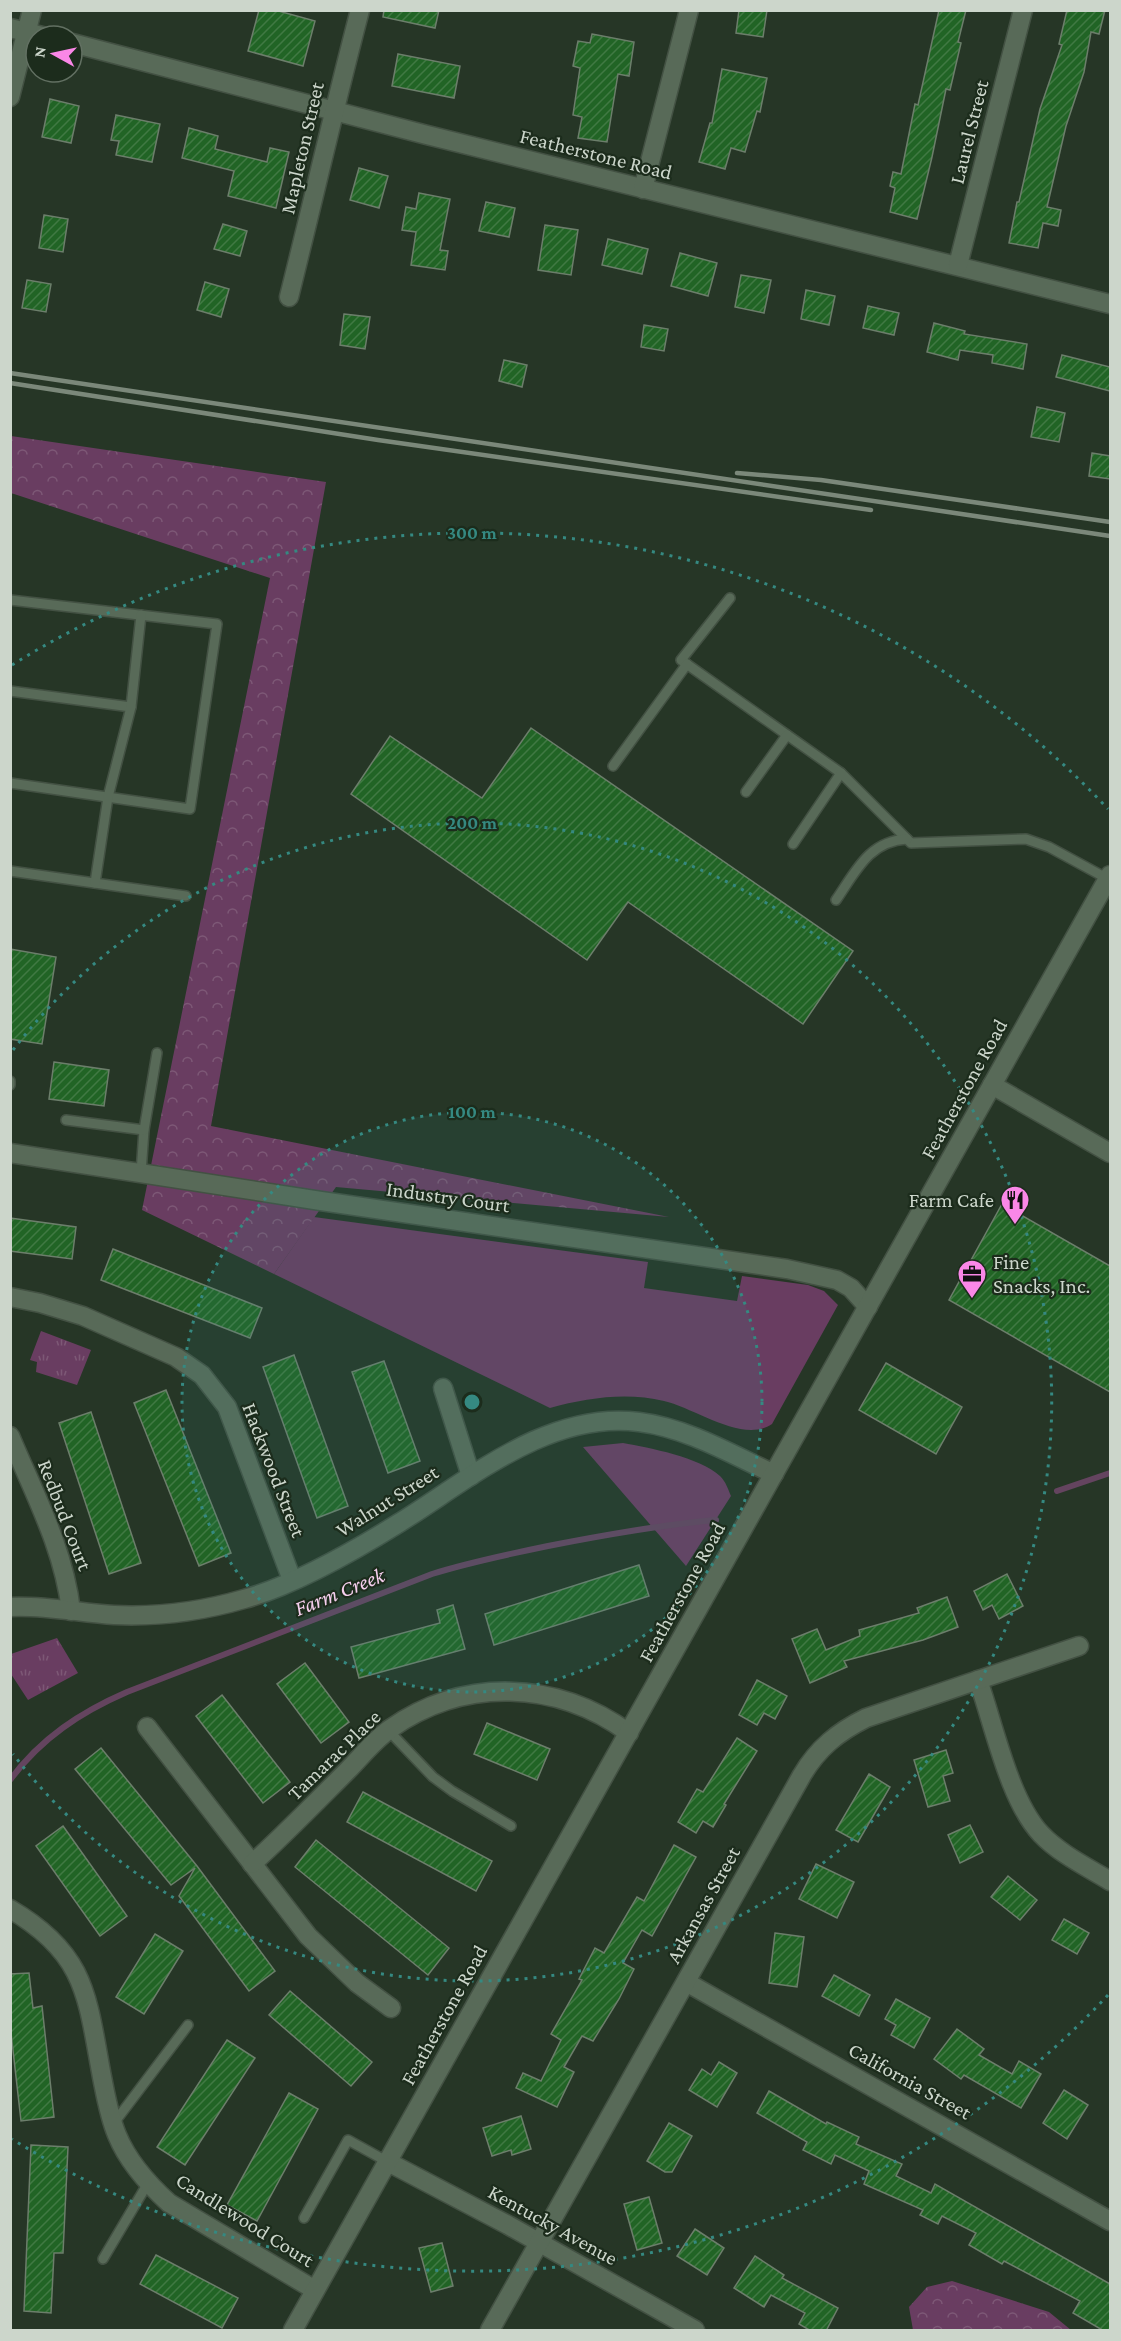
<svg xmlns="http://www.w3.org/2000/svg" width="1121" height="2341" viewBox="0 0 1121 2341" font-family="'Crimson Pro',serif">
<defs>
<pattern id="forest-crowns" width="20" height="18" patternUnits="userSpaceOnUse" patternTransform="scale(1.5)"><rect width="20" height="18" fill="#693d61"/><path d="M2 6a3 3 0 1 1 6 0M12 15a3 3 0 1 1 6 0" fill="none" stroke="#7d5876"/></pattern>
<pattern id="park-tufts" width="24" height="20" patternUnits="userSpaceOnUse" patternTransform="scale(1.5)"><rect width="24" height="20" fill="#693d61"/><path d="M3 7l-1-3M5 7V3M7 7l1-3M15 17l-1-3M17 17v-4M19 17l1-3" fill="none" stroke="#7d5876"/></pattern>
<pattern id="building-hatch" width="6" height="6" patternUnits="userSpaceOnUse" patternTransform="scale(1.5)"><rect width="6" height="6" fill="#216425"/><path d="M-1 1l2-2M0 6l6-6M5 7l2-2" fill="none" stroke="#407943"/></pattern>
</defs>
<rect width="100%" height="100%" fill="#263626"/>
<g fill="#693d61">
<path d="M314,1217L648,1262L644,1288L737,1301L742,1276L808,1285L824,1291L838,1305L772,1424C743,1444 695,1408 664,1401C626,1392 587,1398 550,1408L274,1274Z"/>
<path d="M623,1443C650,1448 699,1457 720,1476C726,1482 728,1489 731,1496L686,1566L583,1447Z"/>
</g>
<g fill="url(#forest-crowns)">
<path d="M11,436L326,482L211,1126L669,1217L336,1187L274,1274L142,1210L270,578L11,493Z"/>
<path d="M952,2281L1049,2312L1071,2330H913L909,2307L927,2287Z"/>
</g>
<g fill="url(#park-tufts)">
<path d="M41,1331L91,1350L77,1385L36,1372L37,1362L30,1360Z"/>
<path d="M57,1638L78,1673L28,1700L11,1674V1654Z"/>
</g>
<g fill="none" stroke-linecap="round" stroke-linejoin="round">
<g stroke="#64445f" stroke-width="6">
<path d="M1057,1491L1110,1473"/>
<path d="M10,1780C41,1738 81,1712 127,1692L432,1574C470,1562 509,1554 548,1546C604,1535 659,1525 716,1520"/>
</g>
</g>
<g fill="url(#building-hatch)" stroke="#6c7e6b" stroke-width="1.5">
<path d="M259,10H275L315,21L303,66L248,51Z"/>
<path d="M384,10H439L435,28L383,17Z"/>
<path d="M739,10H767L763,37L736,33Z"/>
<path d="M939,10H966L958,42L961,43L950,90L946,89L932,157L917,219L890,212L895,188L890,186L893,172L901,174L915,104L918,105Z"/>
<path d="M1067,10H1105L1099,34L1091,32L1084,72L1066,126L1047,207L1061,210L1058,226L1043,223L1038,248L1009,243L1017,202H1019L1040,109L1062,45L1059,44Z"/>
<path d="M592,34L634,42L629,76L618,74L607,142L578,138L582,117L573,115L580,68L573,66L578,41L590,43Z"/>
<path d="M398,54L460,66L454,98L392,86Z"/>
<path d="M722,69L767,78L760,112L757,111L745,152L731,148L725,169L699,162L710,123H712Z"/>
<path d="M50,99L79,106L71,143L42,137Z"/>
<path d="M116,115L160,124L152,162L116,155L119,141L111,140Z"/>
<path d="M189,128L218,136L215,149L267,162L270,148L289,152L276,208L228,196L234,171L182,158Z"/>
<path d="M359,168L388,176L379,208L350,200Z"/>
<path d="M419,193L450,199L440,250L448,251L445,270L411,265L416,232L402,230L406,207L416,209Z"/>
<path d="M486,202L515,208L509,237L479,231Z"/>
<path d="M44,215L68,219L63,252L39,248Z"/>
<path d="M223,224L247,231L240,256L214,249Z"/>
<path d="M545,225L578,230L571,275L538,270Z"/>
<path d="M608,239L648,249L642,274L602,265Z"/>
<path d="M680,253L717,263L708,296L671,286Z"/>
<path d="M741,275L771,280L764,313L735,307Z"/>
<path d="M27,280L51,284L46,312L22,308Z"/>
<path d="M205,282L229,289L221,317L197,310Z"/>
<path d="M806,290L835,296L829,325L801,319Z"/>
<path d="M868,306L899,313L894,335L863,328Z"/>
<path d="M344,314L370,317L365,349L340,345Z"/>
<path d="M934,323L965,331L964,334L1027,344L1023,369L992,363L993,355L960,350L958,360L927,352Z"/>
<path d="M644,325L668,329L664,351L641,347Z"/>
<path d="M1062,355L1110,367V391L1056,377Z"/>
<path d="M504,360L527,365L522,387L499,381Z"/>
<path d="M1037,407L1065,413L1059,442L1031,437Z"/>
<path d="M1092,453L1110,456V479L1089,476Z"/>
<path d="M531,728L853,951L803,1024L628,902L587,960L351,794L390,736L482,798Z"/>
<path d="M10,949L56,957L42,1044L10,1039Z"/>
<path d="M54,1062L109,1070L104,1106L49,1099Z"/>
<path d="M1002,1204L1110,1266V1392L949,1300Z"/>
<path d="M10,1218L76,1227L72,1259L10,1251Z"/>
<path d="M113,1249L262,1308L250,1338L101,1280Z"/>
<path d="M294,1355L348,1506L317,1518L263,1367Z"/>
<path d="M384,1361L420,1461L388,1473L352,1372Z"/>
<path d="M886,1363L962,1407L936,1454L859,1410Z"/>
<path d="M166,1390L231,1553L199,1566L134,1403Z"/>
<path d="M91,1412L141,1563L109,1574L59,1423Z"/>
<path d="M639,1565L649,1596L494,1645L485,1614Z"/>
<path d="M1007,1574L1023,1606L999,1619L992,1605L983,1610L974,1591Z"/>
<path d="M947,1597L958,1627L923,1640L844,1661L847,1667L810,1683L792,1639L817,1629L826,1650L860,1636L859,1630L919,1613L917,1608Z"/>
<path d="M453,1605L465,1649L359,1678L351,1647L440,1623L437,1610Z"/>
<path d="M305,1663L349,1722L321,1743L277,1684Z"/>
<path d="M757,1680L787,1696L775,1719L764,1713L757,1725L739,1715Z"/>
<path d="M222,1695L290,1782L263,1803L196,1716Z"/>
<path d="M487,1723L550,1749L537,1780L474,1754Z"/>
<path d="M737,1738L757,1751L724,1804L726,1805L713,1827L703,1821L696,1833L678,1822L697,1789L703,1792Z"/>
<path d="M101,1748L197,1866L275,1971L249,1991L179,1896L195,1868L171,1885L75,1769Z"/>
<path d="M946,1750L953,1773L943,1776L950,1801L928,1807L914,1760Z"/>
<path d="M869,1774L890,1787L858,1842L836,1830Z"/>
<path d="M363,1792L492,1861L476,1891L347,1822Z"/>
<path d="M970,1825L983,1852L960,1863L948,1835Z"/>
<path d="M63,1826L127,1916L100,1936L36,1846Z"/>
<path d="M316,1840L449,1948L428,1975L295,1867Z"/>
<path d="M674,1845L696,1857L652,1936L642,1930L623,1963L634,1969L619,1999L593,2041L582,2036L564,2067L574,2072L557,2107L516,2088L523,2073L541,2081L561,2040L551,2034L582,1980L579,1979L595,1948L604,1953L637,1897L644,1901Z"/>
<path d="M816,1864L854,1882L837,1918L799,1899Z"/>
<path d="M1008,1876L1037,1900L1020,1920L991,1897Z"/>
<path d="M1064,1919L1089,1933L1077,1954L1052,1940Z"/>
<path d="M775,1933L804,1937L797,1987L769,1983Z"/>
<path d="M155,1934L183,1951L144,2014L116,1997Z"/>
<path d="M29,1973L33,2008L42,2006L54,2117L21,2121L10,2024V1974Z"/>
<path d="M834,1975L870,1995L859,2016L822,1996Z"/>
<path d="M290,1991L372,2062L351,2086L269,2015Z"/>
<path d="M896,1999L930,2018L914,2048L891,2035L896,2025L885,2019Z"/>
<path d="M957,2029L984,2049L979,2055L1012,2074L1019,2061L1041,2074L1021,2108L964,2075L961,2079L934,2059Z"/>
<path d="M227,2040L255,2058L185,2165L157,2147Z"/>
<path d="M719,2062L737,2073L717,2107L689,2090L702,2069L711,2075Z"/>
<path d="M1064,2090L1088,2105L1067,2139L1043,2123Z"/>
<path d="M769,2091L826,2124L827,2122L859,2137L856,2144L902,2164L896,2176L931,2193L935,2184L1110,2284V2331H1104L1073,2313L1080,2301L1004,2261L1002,2264L969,2245L976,2233L942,2216L938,2224L920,2215L923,2210L864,2184L869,2171L835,2155L831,2164L803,2150L807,2142L757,2113Z"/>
<path d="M289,2093L318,2109L257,2221L227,2205Z"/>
<path d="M521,2116L531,2149L512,2155L511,2150L492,2156L483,2128Z"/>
<path d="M669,2123L692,2136L672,2172H665L647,2161Z"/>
<path d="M31,2145L68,2147L63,2253H54L51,2313L24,2311Z"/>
<path d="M649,2197L662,2243L637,2250L624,2204Z"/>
<path d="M695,2229L724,2248L707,2275L677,2256Z"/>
<path d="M442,2243L453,2286L431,2292L419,2248Z"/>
<path d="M156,2255L238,2298L222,2328L140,2284Z"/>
<path d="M755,2256L784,2275L782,2278L838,2308L826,2331H811L799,2324L805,2313L771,2295L764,2307L734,2288Z"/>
</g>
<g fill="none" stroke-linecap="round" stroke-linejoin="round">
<g stroke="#435143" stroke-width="12">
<g id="lane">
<path d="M730,598L681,660L841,773L911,843L1026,839L1049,847L1108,879"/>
<path d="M10,600L217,624L190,809L10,783"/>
<path d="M10,691L131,707"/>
<path d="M613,766L687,664"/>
<path d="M746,792L787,735"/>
<path d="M793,844L841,773"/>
<path d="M10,871L186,896"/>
<path d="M95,883L108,797L131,707L141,615"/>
<path d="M836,900C856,871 869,841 907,839"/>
<path d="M10,1081V1085"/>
<path d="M66,1120L144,1130L141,1173"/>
<path d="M144,1130L157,1053"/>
<path d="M388,1730L433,1777L452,1791L511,1826"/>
<path d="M114,2123L188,2025"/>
<path d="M304,2218L348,2140L388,2162"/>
<path d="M103,2259L148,2183"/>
</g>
</g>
<g stroke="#435143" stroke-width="21">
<g id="street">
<path d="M10,28L42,36"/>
<path d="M72,43L427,135L1110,304"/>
<path d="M10,97L32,10"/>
<path d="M643,189L689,10"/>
<path d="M958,265L1023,10"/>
<path d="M289,297C313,201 335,105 360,10"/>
<path d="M10,1153L321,1201L787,1269L837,1280L851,1288L868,1307"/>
<path d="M10,1297L40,1303L83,1316L176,1357L202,1375L227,1407L292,1580"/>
<path d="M443,1388L471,1476"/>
<path d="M10,1436C34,1493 64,1549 71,1611"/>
<path d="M10,1607C45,1605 80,1613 114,1615C158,1617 203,1611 244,1599C295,1585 354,1551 399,1523C470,1479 549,1410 639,1422C687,1428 731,1454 774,1474"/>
<path d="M978,1680C994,1725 1009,1800 1041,1834C1060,1854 1087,1867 1110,1881"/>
<path d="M147,1727L308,1936L357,1983L391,2008"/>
<path d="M252,1864C285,1834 316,1802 347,1771C361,1757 374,1740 390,1729C464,1677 556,1680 629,1733"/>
<path d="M10,1909C87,1954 87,1997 102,2077C106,2097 109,2116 117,2135C128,2162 148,2184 169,2203L315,2290"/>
<path d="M686,1982L1110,2221"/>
<path d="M388,2162L508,2225L695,2330"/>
<path d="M490,2330L802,1775C818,1748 838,1732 866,1718L1079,1646"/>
</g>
</g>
<g stroke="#435143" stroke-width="21">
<g id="secondary">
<path d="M992,1085L1110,1153"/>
<path d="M293,2330L1110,875"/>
</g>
</g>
<use href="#lane" stroke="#586a58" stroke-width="9"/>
<use href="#street" stroke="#586a58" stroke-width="18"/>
<use href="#secondary" stroke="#586a58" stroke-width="18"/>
<g stroke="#7b887a" stroke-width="4.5">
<path d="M10,373L1110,536"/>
<path d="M10,383L378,440L871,510"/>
<path d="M737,473L821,480L1110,522"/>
</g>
</g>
<circle cx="472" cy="1402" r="290" fill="#358981" fill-opacity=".12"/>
<g fill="none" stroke="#358981" stroke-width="3" stroke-dasharray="3 6">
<circle cx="472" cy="1402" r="290"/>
<path d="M13 1050A579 579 0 1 1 13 1754"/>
<path d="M1108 1995A869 869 0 0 1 12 2139M12 665A869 869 0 0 1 1108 809"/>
</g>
<defs>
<g id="restaurant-pin" transform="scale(1.5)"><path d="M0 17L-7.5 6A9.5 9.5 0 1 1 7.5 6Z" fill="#fa87e7" stroke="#1c2c1c"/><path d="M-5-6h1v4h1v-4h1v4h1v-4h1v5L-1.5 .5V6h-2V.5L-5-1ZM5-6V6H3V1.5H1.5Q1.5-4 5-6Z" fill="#111"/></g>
<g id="office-pin" transform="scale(1.5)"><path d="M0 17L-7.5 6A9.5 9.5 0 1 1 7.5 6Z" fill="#fa87e7" stroke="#1c2c1c"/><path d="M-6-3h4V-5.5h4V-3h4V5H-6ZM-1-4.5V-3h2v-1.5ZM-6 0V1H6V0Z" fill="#111"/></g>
</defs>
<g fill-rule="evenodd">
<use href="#restaurant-pin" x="1015" y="1200"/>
<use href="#office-pin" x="972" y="1274"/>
</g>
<g text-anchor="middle" stroke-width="4.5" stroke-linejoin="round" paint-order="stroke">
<g font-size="21" fill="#ccd6cb" stroke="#1c2c1c">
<text transform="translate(969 132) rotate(-76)" y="7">Laurel Street</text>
<text transform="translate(302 148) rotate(-77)" y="7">Mapleton Street</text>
<text transform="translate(596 154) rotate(14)" y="7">Featherstone Road</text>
<text transform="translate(964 1089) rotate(-61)" y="7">Featherstone Road</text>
<text transform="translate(448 1197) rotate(8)" y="7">Industry Court</text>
<text transform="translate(274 1470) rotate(69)" y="7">Hackwood Street</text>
<text transform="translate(387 1501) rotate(-32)" y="7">Walnut Street</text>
<text transform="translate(65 1515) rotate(69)" y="7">Redbud Court</text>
<text transform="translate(682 1592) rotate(-61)" y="7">Featherstone Road</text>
<text transform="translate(334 1755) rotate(-44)" y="7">Tamarac Place</text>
<text transform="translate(703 1905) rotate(-61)" y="7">Arkansas Street</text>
<text transform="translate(444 2015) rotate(-61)" y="7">Featherstone Road</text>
<text transform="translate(910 2081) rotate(29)" y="7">California Street</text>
<text transform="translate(245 2220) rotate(32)" y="7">Candlewood Court</text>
<text transform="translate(553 2225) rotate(29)" y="7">Kentucky Avenue</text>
</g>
<g font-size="21" fill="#ccd6cb" stroke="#1c2c1c" text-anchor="end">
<text x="994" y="1207">Farm Cafe</text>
<text x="993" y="1269" text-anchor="start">Fine<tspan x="993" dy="24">Snacks, Inc.</tspan></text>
</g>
<g font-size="22" font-style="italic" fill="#f6cfee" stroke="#1c2c1c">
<text transform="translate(339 1591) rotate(-22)" y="8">Farm Creek</text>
</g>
</g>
<circle cx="472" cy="1402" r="9" fill="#358981" stroke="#1c2c1c" stroke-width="3"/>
<g font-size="18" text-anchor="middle" font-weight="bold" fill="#358981" stroke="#1c2c1c" stroke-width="4.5" stroke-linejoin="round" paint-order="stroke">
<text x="472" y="539">300 m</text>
<text x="472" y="829">200 m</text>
<text x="472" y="1118">100 m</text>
</g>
<rect width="1121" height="2341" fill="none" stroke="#ccd6cb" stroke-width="24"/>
<g transform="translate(54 54) rotate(278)"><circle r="28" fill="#1c2c1c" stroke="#627062" stroke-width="1.5"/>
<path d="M0-4.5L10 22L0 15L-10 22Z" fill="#fa87e7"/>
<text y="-9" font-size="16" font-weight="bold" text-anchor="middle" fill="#ccd6cb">N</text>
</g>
</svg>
